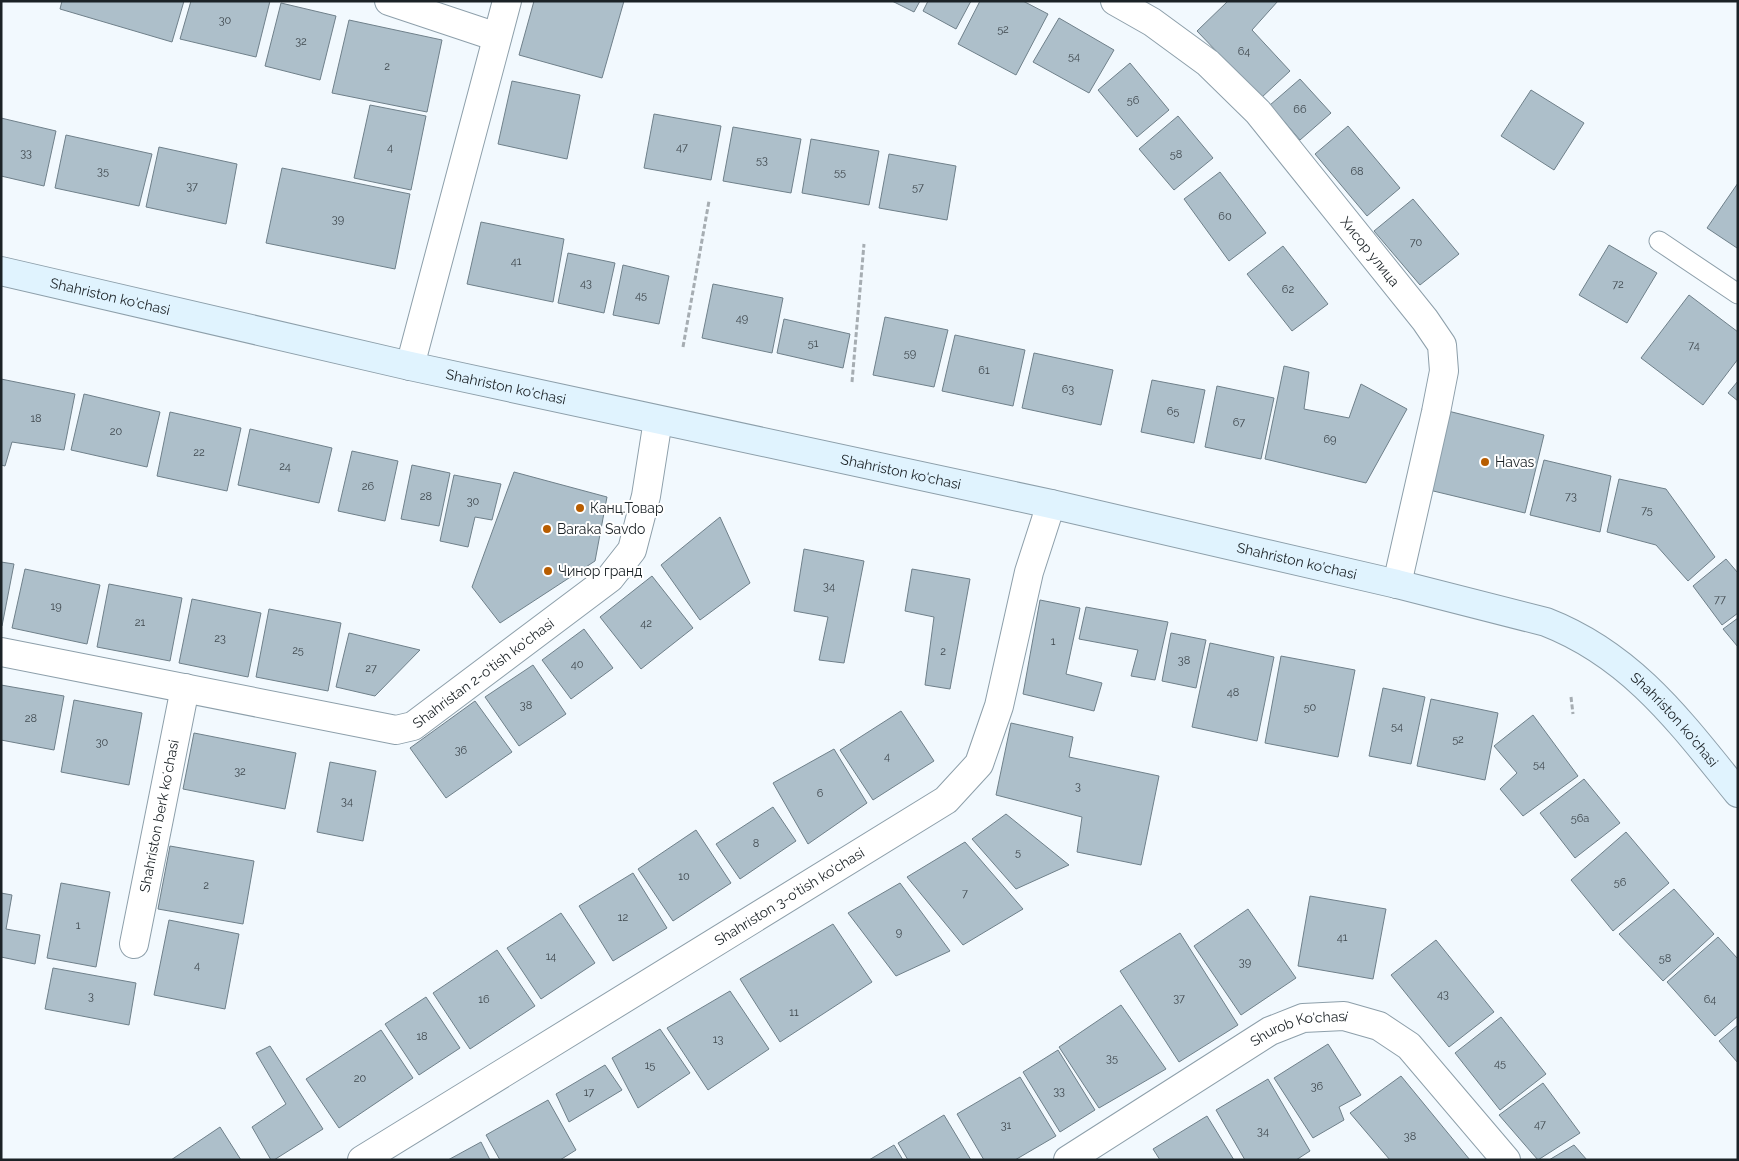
<svg xmlns="http://www.w3.org/2000/svg" width="1739" height="1161" viewBox="0 0 1739 1161" font-family="Raleway,sans-serif">
<rect width="100%" height="100%" fill="#f2f9fe"/>
<g fill="#adbfca" stroke="#6f808a">
<path d="M62,1H184L172,42L60,9Z"/>
<path d="M191,1H270L256,57L180,39Z"/>
<path d="M534,1H624L602,78L519,55Z"/>
<path d="M892,1H920L914,12Z"/>
<path d="M928,1H971L956,29L923,11Z"/>
<path d="M980,1H1023L1048,14L1016,75L958,44Z"/>
<path d="M1228,1H1278L1252,30L1290,71L1261,98L1197,31Z"/>
<path d="M281,3L336,16L320,80L265,66Z"/>
<path d="M1059,18L1114,50L1089,93L1033,62Z"/>
<path d="M349,20L442,40L427,112L332,93Z"/>
<path d="M1130,63L1169,110L1137,137L1098,90Z"/>
<path d="M1300,79L1331,113L1300,140L1270,105Z"/>
<path d="M512,81L580,95L567,159L498,144Z"/>
<path d="M1531,90L1584,123L1554,170L1501,136Z"/>
<path d="M370,105L426,116L411,190L354,178Z"/>
<path d="M654,114L721,126L711,180L644,168Z"/>
<path d="M1178,116L1213,158L1174,190L1139,149Z"/>
<path d="M1,118L56,131L44,186L1,176Z"/>
<path d="M1348,126L1400,188L1367,216L1315,154Z"/>
<path d="M733,127L801,139L791,193L723,181Z"/>
<path d="M66,135L152,154L139,206L55,188Z"/>
<path d="M811,139L879,151L869,205L802,193Z"/>
<path d="M159,147L237,164L226,224L146,207Z"/>
<path d="M889,154L956,166L947,220L879,208Z"/>
<path d="M282,168L410,194L395,269L266,243Z"/>
<path d="M1220,172L1266,233L1229,261L1184,199Z"/>
<path d="M1738,183V247L1737,248L1707,228Z"/>
<path d="M1413,199L1459,254L1420,285L1374,231Z"/>
<path d="M481,222L564,239L553,302L467,284Z"/>
<path d="M1609,245L1657,273L1627,323L1579,295Z"/>
<path d="M1283,246L1328,304L1292,331L1247,274Z"/>
<path d="M568,253L615,263L604,313L558,303Z"/>
<path d="M623,265L669,276L659,324L613,315Z"/>
<path d="M713,284L783,298L772,353L702,338Z"/>
<path d="M1689,295L1738,332V359L1703,405L1641,358Z"/>
<path d="M885,317L948,330L934,387L873,375Z"/>
<path d="M784,319L850,334L843,368L777,353Z"/>
<path d="M955,335L1025,350L1013,406L942,391Z"/>
<path d="M1034,353L1113,370L1101,425L1022,408Z"/>
<path d="M1284,366L1309,372L1304,409L1349,418L1361,384L1407,409L1366,483L1265,459Z"/>
<path d="M1,379L75,394L64,450L12,442L5,466L1,465Z"/>
<path d="M1152,380L1205,390L1194,443L1141,432Z"/>
<path d="M1738,381V401L1728,393Z"/>
<path d="M1217,386L1274,398L1261,459L1205,447Z"/>
<path d="M84,394L160,412L147,467L71,450Z"/>
<path d="M1444,410L1544,435L1525,513L1425,489Z"/>
<path d="M170,412L241,428L227,491L157,476Z"/>
<path d="M250,429L332,448L319,503L238,485Z"/>
<path d="M352,451L398,461L385,521L338,511Z"/>
<path d="M1544,460L1611,476L1600,532L1530,515Z"/>
<path d="M412,465L450,473L439,526L401,519Z"/>
<path d="M514,472L607,497L595,561L500,623L472,587Z"/>
<path d="M454,475L501,484L492,520L475,517L468,547L440,541Z"/>
<path d="M1619,479L1666,489L1715,557L1688,581L1656,545L1607,532Z"/>
<path d="M720,517L750,583L700,620L661,565Z"/>
<path d="M804,549L864,561L844,663L819,660L828,617L794,611Z"/>
<path d="M1726,559L1738,573V613L1722,625L1693,586Z"/>
<path d="M1,562L14,564L2,626L1,625Z"/>
<path d="M25,569L100,585L87,644L12,628Z"/>
<path d="M912,569L970,579L950,689L925,685L934,617L905,611Z"/>
<path d="M652,576L693,628L641,669L600,617Z"/>
<path d="M109,584L182,598L170,661L97,647Z"/>
<path d="M192,599L261,613L248,677L179,663Z"/>
<path d="M1040,600L1080,608L1066,674L1102,683L1094,711L1023,694Z"/>
<path d="M1086,607L1168,622L1155,680L1131,676L1138,650L1079,639Z"/>
<path d="M269,609L341,623L328,691L256,677Z"/>
<path d="M1738,618V647L1723,629Z"/>
<path d="M584,629L613,668L571,699L542,660Z"/>
<path d="M349,633L420,650L375,696L336,687Z"/>
<path d="M1171,633L1206,640L1196,688L1162,681Z"/>
<path d="M1210,643L1274,657L1257,741L1192,727Z"/>
<path d="M1281,656L1355,670L1338,757L1265,743Z"/>
<path d="M533,665L566,714L519,746L485,697Z"/>
<path d="M1,685L64,696L54,750L1,740Z"/>
<path d="M1383,688L1425,697L1411,764L1369,756Z"/>
<path d="M1431,699L1498,713L1485,780L1417,766Z"/>
<path d="M74,700L142,713L129,785L61,772Z"/>
<path d="M475,701L512,752L446,798L410,748Z"/>
<path d="M901,711L934,761L873,800L840,750Z"/>
<path d="M1533,715L1578,776L1523,816L1500,789L1517,773L1494,746Z"/>
<path d="M1011,723L1073,737L1069,757L1159,776L1141,865L1077,852L1082,817L996,795Z"/>
<path d="M194,733L296,753L285,809L183,789Z"/>
<path d="M834,749L867,803L808,844L773,783Z"/>
<path d="M330,762L376,771L363,841L317,832Z"/>
<path d="M1584,779L1620,823L1575,858L1540,813Z"/>
<path d="M773,807L796,841L740,879L716,844Z"/>
<path d="M1006,814L1069,865L1016,889L972,839Z"/>
<path d="M696,830L731,883L673,921L638,869Z"/>
<path d="M1626,832L1669,883L1613,931L1571,880Z"/>
<path d="M965,842L1023,909L963,945L907,877Z"/>
<path d="M170,846L254,861L243,924L158,909Z"/>
<path d="M633,873L667,928L613,961L579,906Z"/>
<path d="M61,883L110,892L96,967L47,958Z"/>
<path d="M900,883L950,951L896,976L848,913Z"/>
<path d="M1674,889L1714,934L1663,981L1619,934Z"/>
<path d="M1,893L12,895L6,929L40,935L35,964L1,957Z"/>
<path d="M1310,896L1386,909L1373,979L1298,966Z"/>
<path d="M1248,909L1296,978L1241,1015L1194,946Z"/>
<path d="M561,913L595,963L541,999L507,948Z"/>
<path d="M169,920L239,934L225,1009L154,995Z"/>
<path d="M833,924L872,982L780,1042L740,979Z"/>
<path d="M1180,933L1238,1025L1179,1062L1120,971Z"/>
<path d="M1718,937L1738,959V1016L1715,1036L1667,982Z"/>
<path d="M1436,940L1494,1012L1449,1047L1391,975Z"/>
<path d="M497,950L535,1006L470,1049L433,993Z"/>
<path d="M53,968L136,983L129,1025L45,1009Z"/>
<path d="M730,991L769,1049L708,1090L667,1028Z"/>
<path d="M426,997L460,1048L419,1075L385,1024Z"/>
<path d="M1121,1005L1166,1069L1099,1108L1059,1047Z"/>
<path d="M1501,1017L1546,1074L1500,1110L1455,1053Z"/>
<path d="M1738,1025V1063L1719,1041Z"/>
<path d="M660,1029L690,1073L638,1108L612,1058Z"/>
<path d="M381,1030L413,1078L339,1128L306,1079Z"/>
<path d="M1328,1044L1361,1095L1339,1107L1344,1120L1313,1138L1274,1078Z"/>
<path d="M270,1046L323,1129L274,1160H271L252,1127L286,1104L256,1053Z"/>
<path d="M1058,1050L1095,1110L1060,1132L1023,1072Z"/>
<path d="M605,1065L622,1090L569,1122L556,1094Z"/>
<path d="M1401,1076L1470,1160H1390L1350,1113Z"/>
<path d="M1020,1077L1056,1136L1015,1160H984L957,1114Z"/>
<path d="M1268,1079L1310,1151L1296,1160H1245L1216,1110Z"/>
<path d="M1543,1083L1580,1133L1538,1160L1499,1115Z"/>
<path d="M548,1100L576,1150L560,1160H500L486,1135Z"/>
<path d="M944,1115L971,1160H908L898,1143Z"/>
<path d="M1207,1116L1234,1160H1160L1153,1149Z"/>
<path d="M220,1127L241,1160H171Z"/>
<path d="M481,1142L490,1160H448Z"/>
<path d="M894,1145L903,1160H869Z"/>
<path d="M1574,1145L1587,1160H1549Z"/>
</g>
<g fill="none" stroke-linecap="round" stroke-linejoin="round">
<g stroke="#8d9faa" stroke-width="21">
<path id="service" d="M1659,241L1738,294"/>
</g>
<g stroke="#8d9faa" stroke-width="30">
<g id="minor">
<path d="M389,1L497,37"/>
<path id="s1" d="M1115,1L1152,22L1208,63L1258,112L1425,320L1442,345L1444,371L1436,412L1397,584"/>
<path d="M410,366L507,1"/>
<path id="s2" d="M1,652L396,730L413,726L610,578L632,550L646,496L658,420"/>
<path d="M134,944L185,688"/>
<path id="s3" d="M362,1160L946,800L979,764L999,706L1029,572L1051,504"/>
<path id="s4" d="M1068,1160L1270,1031L1303,1018L1344,1016L1379,1026L1409,1046L1506,1160"/>
</g>
</g>
<g stroke="#8d9faa" stroke-width="30">
<g id="secondary">
<path id="s5" d="M1,271L410,366L1051,504L1397,584L1546,622C1633,656 1681,723 1738,793"/>
</g>
</g>
<g stroke="#a6adb2" stroke-width="3" stroke-dasharray="5 2.5" stroke-linecap="butt">
<path d="M683,347L709,201"/>
<path d="M852,382L864,244"/>
<path d="M1571,697L1573,714"/>
</g>
<use href="#service" stroke="#fff" stroke-width="19"/>
<use href="#minor" stroke="#fff" stroke-width="28"/>
<use href="#secondary" stroke="#e0f3fe" stroke-width="28"/>
</g>
<g fill="#b85d00" stroke="#fff" stroke-width="2">
<circle cx="1485" cy="462" r="5"/>
<circle cx="580" cy="508" r="5"/>
<circle cx="547" cy="529" r="5"/>
<circle cx="548" cy="571" r="5"/>
</g>
<g text-anchor="middle" stroke-width="4" stroke-linejoin="round" paint-order="stroke">
<g font-size="11" fill="#40494f">
<text x="225" y="24">30</text>
<text x="1003" y="33">52</text>
<text x="301" y="45">32</text>
<text x="1244" y="55">64</text>
<text x="1074" y="60">54</text>
<text x="387" y="70">2</text>
<text x="1133" y="104">56</text>
<text x="1300" y="113">66</text>
<text x="390" y="151">4</text>
<text x="682" y="151">47</text>
<text x="26" y="157">33</text>
<text x="1176" y="158">58</text>
<text x="762" y="164">53</text>
<text x="103" y="175">35</text>
<text x="1357" y="175">68</text>
<text x="840" y="176">55</text>
<text x="192" y="190">37</text>
<text x="918" y="191">57</text>
<text x="1225" y="220">60</text>
<text x="338" y="223">39</text>
<text x="1416" y="246">70</text>
<text x="516" y="265">41</text>
<text x="586" y="287">43</text>
<text x="1618" y="288">72</text>
<text x="1288" y="293">62</text>
<text x="641" y="299">45</text>
<text x="742" y="322">49</text>
<text x="813" y="347">51</text>
<text x="1694" y="349">74</text>
<text x="910" y="357">59</text>
<text x="984" y="374">61</text>
<text x="1068" y="393">63</text>
<text x="1173" y="415">65</text>
<text x="36" y="422">18</text>
<text x="1239" y="426">67</text>
<text x="116" y="435">20</text>
<text x="1330" y="443">69</text>
<text x="199" y="456">22</text>
<text x="285" y="470">24</text>
<text x="368" y="490">26</text>
<text x="426" y="500">28</text>
<text x="1571" y="500">73</text>
<text x="473" y="505">30</text>
<text x="1647" y="514">75</text>
<text x="829" y="590">34</text>
<text x="1720" y="603">77</text>
<text x="56" y="610">19</text>
<text x="140" y="626">21</text>
<text x="646" y="627">42</text>
<text x="220" y="642">23</text>
<text x="1053" y="645">1</text>
<text x="298" y="654">25</text>
<text x="943" y="655">2</text>
<text x="1184" y="664">38</text>
<text x="577" y="668">40</text>
<text x="371" y="672">27</text>
<text x="1233" y="696">48</text>
<text x="526" y="709">38</text>
<text x="1310" y="711">50</text>
<text x="31" y="722">28</text>
<text x="1397" y="730">54</text>
<text x="1458" y="743">52</text>
<text x="102" y="746">30</text>
<text x="461" y="754">36</text>
<text x="887" y="760">4</text>
<text x="1539" y="768">54</text>
<text x="240" y="775">32</text>
<text x="1078" y="790">3</text>
<text x="820" y="797">6</text>
<text x="347" y="805">34</text>
<text x="1580" y="822">56а</text>
<text x="756" y="847">8</text>
<text x="1018" y="856">5</text>
<text x="684" y="880">10</text>
<text x="1620" y="886">56</text>
<text x="206" y="889">2</text>
<text x="965" y="897">7</text>
<text x="623" y="921">12</text>
<text x="78" y="929">1</text>
<text x="899" y="936">9</text>
<text x="1342" y="941">41</text>
<text x="551" y="960">14</text>
<text x="1665" y="962">58</text>
<text x="1245" y="966">39</text>
<text x="197" y="969">4</text>
<text x="1443" y="998">43</text>
<text x="91" y="1000">3</text>
<text x="1179" y="1002">37</text>
<text x="484" y="1003">16</text>
<text x="1710" y="1003">64</text>
<text x="794" y="1016">11</text>
<text x="422" y="1040">18</text>
<text x="718" y="1043">13</text>
<text x="1112" y="1062">35</text>
<text x="1500" y="1067">45</text>
<text x="650" y="1069">15</text>
<text x="360" y="1082">20</text>
<text x="1317" y="1090">36</text>
<text x="1059" y="1095">33</text>
<text x="589" y="1096">17</text>
<text x="1540" y="1128">47</text>
<text x="1006" y="1129">31</text>
<text x="1263" y="1135">34</text>
<text x="1410" y="1140">38</text>
</g>
<g font-size="14" fill="#1b2226" stroke="#fff">
<text dy="5" stroke="none"><textPath href="#s1" startOffset="361">Хисор улица</textPath></text>
<text dy="5" stroke="none"><textPath href="#s5" startOffset="112">Shahriston ko'chasi</textPath></text>
<text dy="5" stroke="none"><textPath href="#s5" startOffset="518">Shahriston ko'chasi</textPath></text>
<text dy="5" stroke="none"><textPath href="#s5" startOffset="922">Shahriston ko'chasi</textPath></text>
<text dy="5" stroke="none"><textPath href="#s5" startOffset="1328">Shahriston ko'chasi</textPath></text>
<text dy="5" stroke="none"><textPath href="#s2" startOffset="508">Shahristan 2-o'tish ko'chasi</textPath></text>
<text dy="5" stroke="none"><textPath href="#s5" startOffset="1748">Shahriston ko'chasi</textPath></text>
<text transform="translate(159 816) rotate(-79)" y="5">Shahriston berk koʻchasi</text>
<text dy="5" stroke="none"><textPath href="#s3" startOffset="502">Shahriston 3-o'tish ko'chasi</textPath></text>
<text dy="5" stroke="none"><textPath href="#s4" startOffset="269">Shurob Ko'chasi</textPath></text>
</g>
<g font-size="14" fill="#1b2226" stroke="#fff" text-anchor="start">
<text x="1495" y="467">Havas</text>
<text x="590" y="513">Канц.Товар</text>
<text x="557" y="534">Baraka Savdo</text>
<text x="558" y="576">Чинор гранд</text>
</g>
</g>
<rect width="1739" height="1161" fill="none" stroke="#1b2226" stroke-width="5"/>
</svg>
